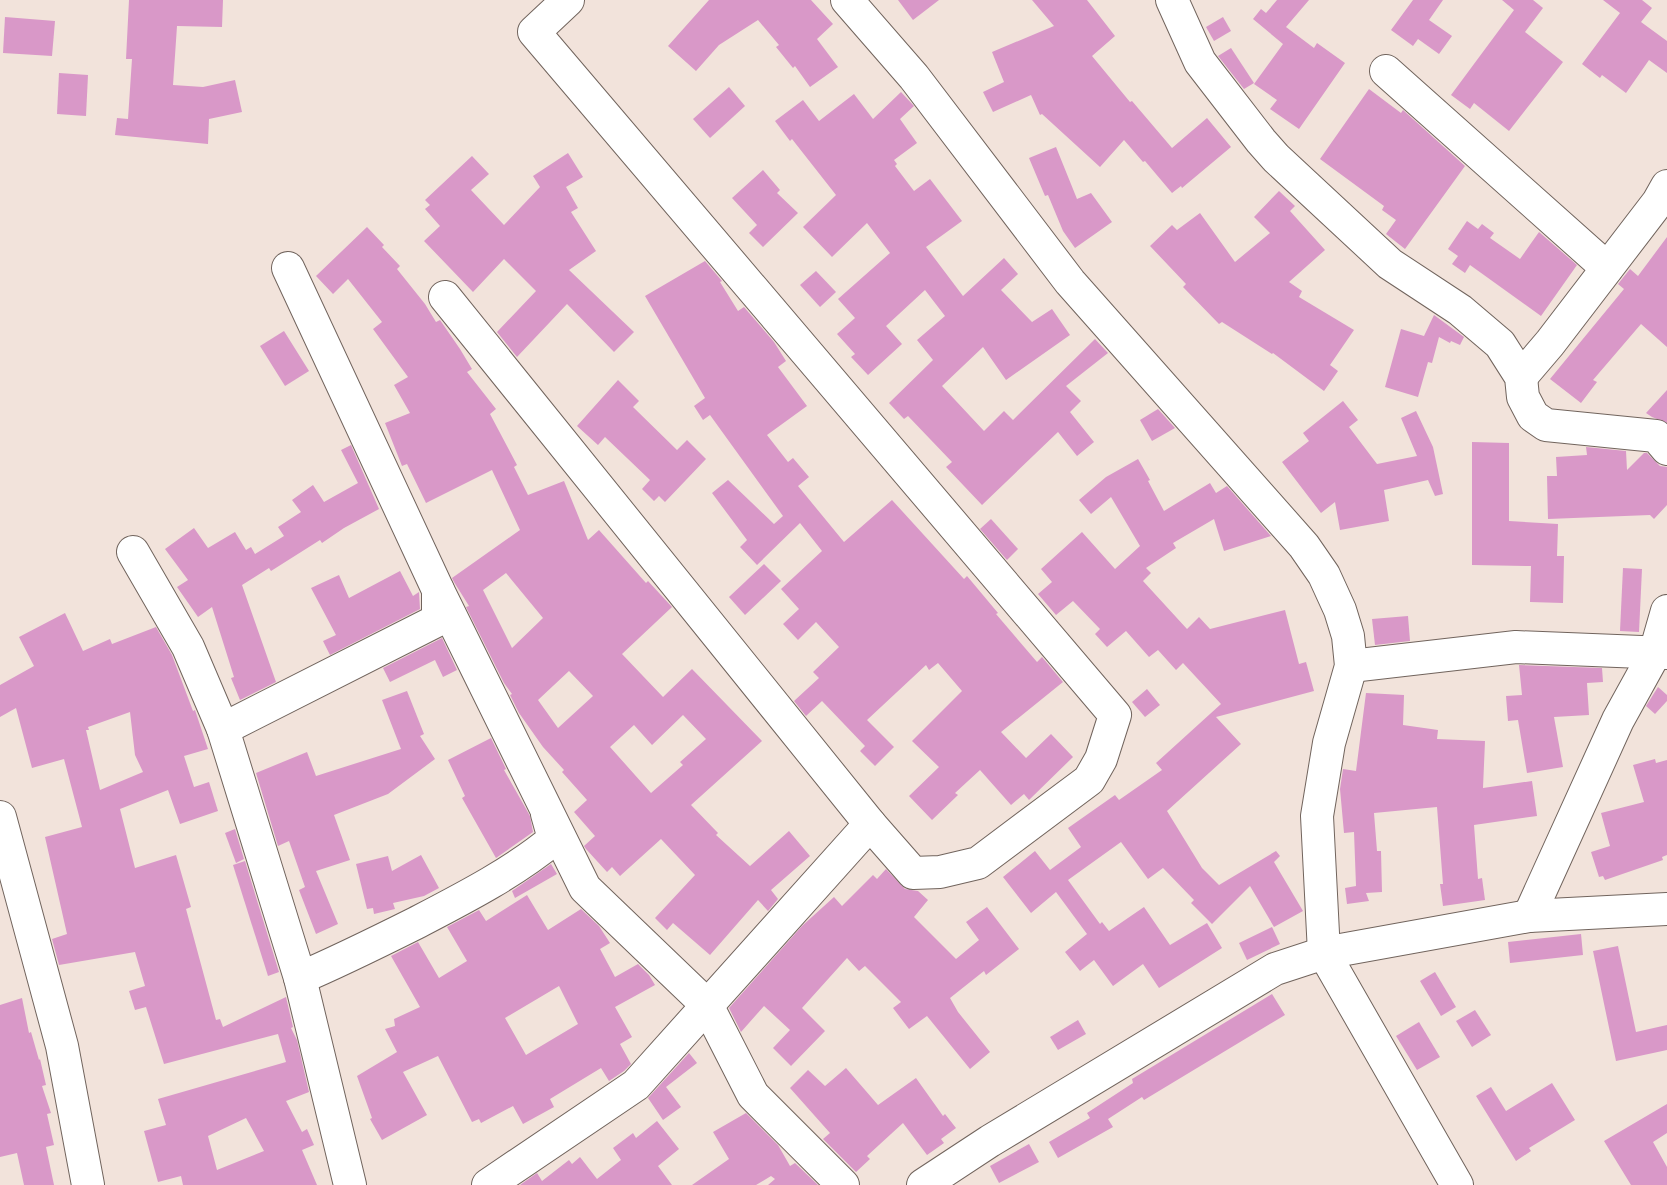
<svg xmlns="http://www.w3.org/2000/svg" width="1667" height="1185" viewBox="0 0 1667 1185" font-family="Spectral,serif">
<rect width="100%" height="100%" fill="#f2e3db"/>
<g fill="#d998c8" fill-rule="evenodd">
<path d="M129,0H223L222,27L177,26L173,85L203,87L235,80L242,112L209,119L208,144L115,135L117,118L128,119L132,59H126Z"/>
<path d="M709,0H811L833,24L817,39L838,67L810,87L795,66L793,68L776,47L779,45L758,20L719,45L696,71L668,46Z"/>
<path d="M898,0H939L913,20Z"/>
<path d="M1032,0H1087L1115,36L1092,56L1130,102L1132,101L1172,148L1207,118L1231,147L1182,188L1181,186L1172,193L1145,161L1143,162L1124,140L1100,167L1042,114L1040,115L1031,95L993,112L983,92L1004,82L992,52L1054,26Z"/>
<path d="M1277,0H1309L1286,27L1314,48L1317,43L1345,63L1299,129L1270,109L1277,100L1254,84L1283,44L1253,19L1261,9L1266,13Z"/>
<path d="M1413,0H1443L1429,20L1452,36L1439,54L1418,39L1413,46L1391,30Z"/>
<path d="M1502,0H1533L1543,8L1525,32L1563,62L1509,131L1474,103L1470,109L1451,95L1514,10Z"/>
<path d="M1603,0H1642L1652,8L1641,22L1667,41V73L1649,60L1626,93L1602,75L1600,78L1582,64L1620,13Z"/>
<path d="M5,17L55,21L52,56L3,53Z"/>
<path d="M1223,17L1231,31L1214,41L1206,27Z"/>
<path d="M1231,48L1254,83L1244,89L1218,56Z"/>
<path d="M59,73L88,75L86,116L57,114Z"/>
<path d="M729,87L745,106L710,138L693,119Z"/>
<path d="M1369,89L1401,113L1403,110L1465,166L1405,249L1386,234L1396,220L1382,210L1384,206L1320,159Z"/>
<path d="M901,92L914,106L900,119L917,143L894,160L897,164L895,166L914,191L930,179L962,221L926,247L963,296L1004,258L1018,274L1001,290L1032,322L1052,309L1070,335L1006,380L983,347L942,386L984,431L1004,411L1013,420L1095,339L1108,353L1066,386L1081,401L1070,412L1094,442L1077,456L1058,432L982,505L946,467L952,462L908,416L904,419L889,403L933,360L917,340L945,316L925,290L886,326L902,344L868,375L851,357L855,354L837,334L855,318L838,299L890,253L867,223L832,257L803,227L836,195L792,139L790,141L775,121L803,100L819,121L854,94L873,119Z"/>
<path d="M1056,147L1077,199L1091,193L1112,222L1075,248L1063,231L1048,195L1045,196L1029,158Z"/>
<path d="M568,153L583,177L566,187L578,208L571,212L596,251L569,270L634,332L614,352L567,304L517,357L497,332L536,291L504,259L473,292L424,241L440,226L425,209L430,205L425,200L472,156L489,174L471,190L504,225L540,187L533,176Z"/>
<path d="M763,170L780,190L777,193L798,213L763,247L749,233L757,225L732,198Z"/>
<path d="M1279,191L1295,206L1290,211L1325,250L1289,282L1302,291L1299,297L1354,330L1330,365L1338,371L1324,391L1273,353L1272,354L1222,322L1219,324L1183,287L1186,284L1150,246L1172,225L1177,230L1200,213L1235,262L1270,233L1254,217Z"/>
<path d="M1467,221L1478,229L1482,224L1494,233L1490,238L1520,259L1539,232L1577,265L1541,316L1470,265L1465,273L1452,264L1458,256L1448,249Z"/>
<path d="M367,227L384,245L382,247L400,266L397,269L425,304L436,322L440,320L460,349L472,369L467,372L496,409L490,414L517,465L514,467L528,495L564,481L588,540L599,530L646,583L648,581L672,607L622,654L663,697L692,669L762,741L691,805L718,833L716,835L750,866L789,831L810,856L771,890L778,899L768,911L758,900L710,955L673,923L667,930L655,918L695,875L661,839L620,876L612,867L607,872L586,849L584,846L595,836L574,812L587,800L562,772L564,770L543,747L519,713L510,695L512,694L504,683L466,607L469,606L454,582L452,578L520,530L492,470L426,503L407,464L402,466L385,423L410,413L394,385L408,377L373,329L382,322L348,279L333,294L316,276ZM506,573L543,618L512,648L483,590ZM569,671L593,696L558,728L538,700ZM683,715L706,739L680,762L683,765L651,793L610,747L634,725L652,745Z"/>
<path d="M1667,237V347L1641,324L1593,380L1597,382L1581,403L1550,379L1624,289L1618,284L1630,269L1638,276Z"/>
<path d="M705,261L722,281L720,282L738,311L744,307L774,342L786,361L778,367L807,406L767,435L788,462L793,458L809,477L798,486L844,542L892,500L964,579L967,576L998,613L996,614L1037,662L1042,657L1063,682L1001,732L1026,758L1051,734L1073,757L1029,800L1024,794L1011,805L980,770L955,793L958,795L932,820L909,796L939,767L912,741L962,691L938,663L929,670L926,665L867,720L894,747L875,766L860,751L865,746L822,701L806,716L794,701L819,678L813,672L839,647L816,622L798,640L783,624L799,609L781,589L822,551L800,523L757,565L740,547L747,540L712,493L728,480L774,524L783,516L710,415L703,420L694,406L705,398L645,296Z"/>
<path d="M816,271L836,292L820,307L800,285Z"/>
<path d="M1434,315L1464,337L1460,345L1451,341L1450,343L1439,337L1432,363L1428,362L1418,397L1385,387L1401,329L1424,336Z"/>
<path d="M284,331L309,371L285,386L260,346Z"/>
<path d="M618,380L639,401L633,407L677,450L687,440L706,459L665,502L659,496L654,501L642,489L650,480L605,437L598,445L577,426Z"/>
<path d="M1667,390V423L1652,417L1646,413Z"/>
<path d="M1343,401L1358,420L1349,427L1377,464L1417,456L1401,418L1416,411L1433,447L1443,494L1435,496L1428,480L1384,490L1389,521L1340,530L1335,502L1321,513L1282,462L1309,441L1303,433Z"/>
<path d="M1158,409L1175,428L1152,441L1140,420Z"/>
<path d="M1472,442L1509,443V521L1558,524L1557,556H1564L1563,603L1530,602L1531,566L1472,565Z"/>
<path d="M351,445L379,509L344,528L322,543L320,540L271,571L269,568L242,585L276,682L240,700L231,678L234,677L212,607L198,617L177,587L188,580L165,549L194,528L208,548L235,532L246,550L251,547L255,554L284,536L278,527L301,512L292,500L313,485L324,502L358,483L341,450Z"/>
<path d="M1586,447L1626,451L1627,470L1644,453H1647L1660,466L1667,467V505L1654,519L1650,515L1548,519L1547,476H1557L1556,457L1587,455Z"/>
<path d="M1138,459L1150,480L1148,481L1164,511L1210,483L1216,493L1227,486L1271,536L1224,551L1214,519L1173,543L1176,548L1146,568L1151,573L1143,581L1187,629L1199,617L1210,629L1285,610L1299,664L1306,662L1314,691L1216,717L1241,744L1167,811L1202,868L1219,885L1276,851L1280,856L1274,862L1303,911L1274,927L1250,886L1212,924L1191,903L1194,900L1163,868L1148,879L1121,842L1068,880L1100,924L1102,922L1109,931L1144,907L1170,945L1207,923L1222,948L1159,988L1143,964L1113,986L1094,960L1080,971L1065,952L1087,934L1056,892L1031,913L1003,877L1035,851L1050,870L1081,847L1068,828L1115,795L1119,800L1162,770L1156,763L1221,704L1183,663L1176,670L1158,650L1149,657L1126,631L1107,647L1095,634L1100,629L1073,601L1056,615L1038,594L1052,582L1041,569L1082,532L1115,569L1140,546L1111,497L1091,514L1079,500L1106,477Z"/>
<path d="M991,519L1018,549L1007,560L980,529Z"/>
<path d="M764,564L781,581L745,615L729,597Z"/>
<path d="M1623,568L1642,569L1639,632L1620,631Z"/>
<path d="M400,571L413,596L419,592L420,609L330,655L323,641L336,635L311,588L339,575L349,598Z"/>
<path d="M65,613L83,651L110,639L112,644L156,627L172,655L193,711L195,710L208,749L184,756L194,787L209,782L218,811L180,824L168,790L120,809L135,868L176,855L191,907L186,909L216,1020L220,1019L223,1027L286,997L293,1027L291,1028L297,1040L309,1092L286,1101L302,1132L307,1129L314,1145L302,1150L317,1185H183L181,1176L158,1182L144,1131L166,1125L158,1099L286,1062L278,1034L164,1064L146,1007L135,1010L129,991L145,986L135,952L59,965L52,939L67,934L45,837L82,827L64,759L32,768L16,708L0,717V685L34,666L19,637ZM130,712L135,755L143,772L100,790L86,730H89L88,727ZM246,1118L264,1151L217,1170L208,1136Z"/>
<path d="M1408,616L1410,641L1375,645L1372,619Z"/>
<path d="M442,638L457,670L443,677L435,660L390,682L383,668Z"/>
<path d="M1519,665L1602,668L1603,682L1587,683L1589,715L1554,717L1563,767L1527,773L1518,720L1508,721L1506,696L1522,695Z"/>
<path d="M1658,687L1667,695V701L1655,714L1646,706Z"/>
<path d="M1147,689L1160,705L1145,717L1132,702Z"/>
<path d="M407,691L424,734L420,736L435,759L388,794L334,815L350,860L316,871L338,924L316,934L299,890L305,887L289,841L278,846L256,773L307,752L316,776L401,749L382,700Z"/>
<path d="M1366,693L1404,695L1403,725L1438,730L1437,739L1485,741L1483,788L1532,781L1537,816L1474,825L1478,879L1482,878L1485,900L1443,906L1440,884H1443L1437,807L1374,813L1377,851H1381L1382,892L1366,893L1369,901L1347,904L1345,888L1356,886L1354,832L1344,833L1340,789L1343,769L1356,771Z"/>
<path d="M491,738L506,769L504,770L530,816L533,832L496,858L462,798L465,796L448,760Z"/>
<path d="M1655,759L1656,763L1667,760V855L1662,857L1663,860L1605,880L1603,876L1599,877L1591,852L1610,846L1601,813L1644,802L1633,765Z"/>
<path d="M235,829L244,859L236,863L225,833Z"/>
<path d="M421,855L439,888L424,896L393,903L395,909L374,914L373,908L367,909L356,864L388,856L392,871Z"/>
<path d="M245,861L279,972L268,976L233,865Z"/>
<path d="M551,864L557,874L515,898L512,891Z"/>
<path d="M886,869L905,889L918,891L928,900L914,917L956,959L979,940L966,922L987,907L1019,949L986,975L984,971L950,998L958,1012L990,1052L970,1069L927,1016L909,1029L893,1008L901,1002L865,966L859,971L847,958L802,1008L825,1031L791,1066L773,1048L790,1030L764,1006L741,1032L729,1008L802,926L834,897L842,906L873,875L877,879Z"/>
<path d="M527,895L548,930L581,909L599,926L610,943L600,949L615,977L638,964L649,975L655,985L615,1007L632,1037L620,1044L631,1064L624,1071L609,1081L601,1068L550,1099L554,1107L523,1124L513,1106L481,1123L479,1119L472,1122L438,1056L403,1072L427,1115L382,1140L370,1119L372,1118L357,1076L397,1052L385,1029L395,1026L394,1019L420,1007L391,956L418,942L439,978L467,961L447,927L479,910L486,921ZM559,986L578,1024L526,1055L505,1018Z"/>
<path d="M1272,927L1280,944L1247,960L1239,943Z"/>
<path d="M1581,934L1583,955L1510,963L1508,942Z"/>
<path d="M1618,946L1636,1032L1667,1025V1050L1616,1061L1593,951Z"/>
<path d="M1435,972L1456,1007L1441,1016L1420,981Z"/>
<path d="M1272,994L1285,1015L1144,1100L1142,1097L1108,1119L1113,1127L1058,1158L1049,1142L1090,1118L1087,1113L1133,1083L1132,1079Z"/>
<path d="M22,998L29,1033L31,1032L39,1060L40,1059L46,1085L42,1086L51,1113L47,1114L54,1145L46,1147L54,1185H24L17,1153L0,1157V1005Z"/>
<path d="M1475,1010L1491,1035L1472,1047L1456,1021Z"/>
<path d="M1078,1020L1086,1034L1058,1050L1050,1037Z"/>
<path d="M1419,1022L1440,1057L1417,1070L1396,1036Z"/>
<path d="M689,1053L697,1063L666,1087L681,1107L663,1120L648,1098Z"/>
<path d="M846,1068L878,1105L916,1078L943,1116L945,1114L956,1128L941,1139L944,1143L927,1155L903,1123L867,1156L870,1159L856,1172L823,1139L830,1133L790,1088L808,1070L825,1086Z"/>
<path d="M1552,1083L1575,1120L1529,1148L1531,1151L1516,1161L1476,1096L1491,1087L1506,1111Z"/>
<path d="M1667,1104V1133L1653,1142L1667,1167V1185H1631L1604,1141Z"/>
<path d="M746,1113L778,1145L790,1166L795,1163L818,1185H768L775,1179L771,1176L756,1185H692L729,1159L713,1132Z"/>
<path d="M657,1121L679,1149L658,1166L672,1185H520L537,1173L542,1181L569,1160L572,1164L580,1157L597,1179L621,1160L613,1148L633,1133L636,1138Z"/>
<path d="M1029,1144L1039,1162L999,1183L990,1166Z"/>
</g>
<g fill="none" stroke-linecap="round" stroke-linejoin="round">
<g stroke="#71645d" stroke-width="34">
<g id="minor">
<path d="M847,0L914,77L1070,282L1304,546L1324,575L1340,610L1348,636L1351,666L1329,743L1317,816L1324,953L1457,1185"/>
<path d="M1172,0L1200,62L1261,141L1276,158L1390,264L1460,310L1500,344L1521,377L1523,397L1533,416L1546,425L1656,436L1667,449"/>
<path d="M1386,71L1607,268"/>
<path d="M288,268L438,590L585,888L707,1005L753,1095L843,1185"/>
<path d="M445,297L870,824L913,873L940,872L978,863L1089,780L1101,759L1115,715L534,32L568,0"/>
<path d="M1521,377L1550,343L1658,202L1667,186"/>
<path d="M133,552L188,647L223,729L300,978L350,1185"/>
<path d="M1351,666L1516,647L1667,653"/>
<path d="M223,729L438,620V590"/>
<path d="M0,817L62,1046L88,1185"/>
<path d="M1529,916L1618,720L1655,653L1667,611"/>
<path d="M300,978C340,961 378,942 416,923C464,898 513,873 554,839L547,814"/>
<path d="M488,1185L636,1085L870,824"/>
<path d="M923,1185L990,1141L1275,969L1324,953L1529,916L1667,909"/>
</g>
</g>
<use href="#minor" stroke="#fff" stroke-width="32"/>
</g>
</svg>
